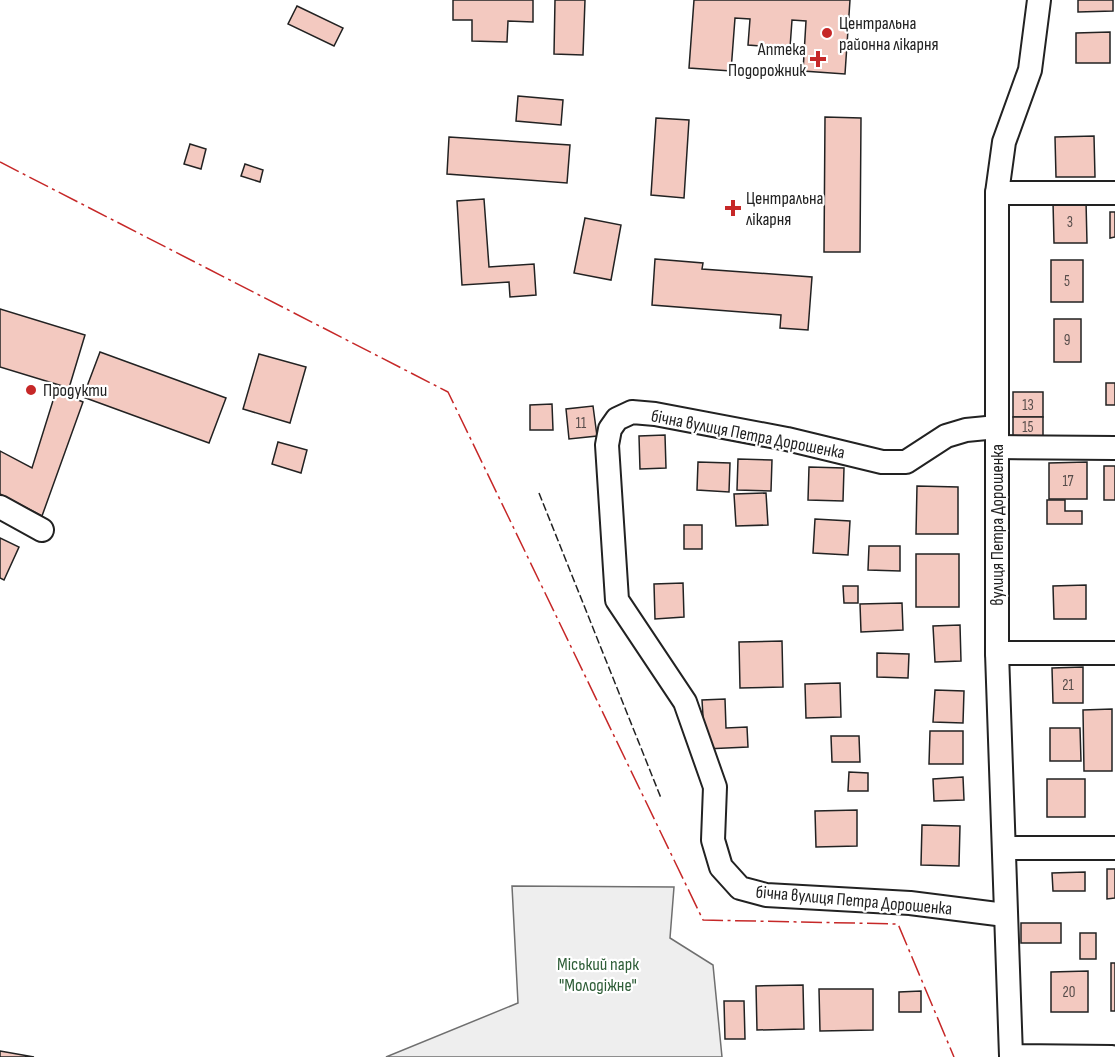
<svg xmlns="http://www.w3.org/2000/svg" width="1115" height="1057" viewBox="0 0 1115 1057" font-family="'Sofia Sans Condensed',sans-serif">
<rect width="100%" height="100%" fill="#fff"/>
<path fill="#eee" stroke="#6f6f6f" stroke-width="1.5" d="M512,886L674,887L670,938L713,965L722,1057H386L518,1003Z"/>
<g fill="#f3c9c0" stroke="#222" stroke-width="1.5">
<path d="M453,0H533V22L508,21L507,42L472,41V20H453Z"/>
<path d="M555,0H585L583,55L554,54Z"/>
<path d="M694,0H850L845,74L803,71L806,21L792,20L790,48L748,45L750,19L735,18L731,71L689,68Z"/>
<path d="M1078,0H1113V11L1078,12Z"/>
<path d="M297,6L343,28L334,46L288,24Z"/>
<path d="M1110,32V63H1076V33Z"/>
<path d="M518,96L563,100L561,125L516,121Z"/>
<path d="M825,117L861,118L860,252H824Z"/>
<path d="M656,118L689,120L684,198L651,195Z"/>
<path d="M1094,136L1095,177H1056L1055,137Z"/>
<path d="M449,137L570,145L567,183L447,174Z"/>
<path d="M190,144L206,149L201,169L184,164Z"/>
<path d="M245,164L263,170L260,182L241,176Z"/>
<path d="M484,199L489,267L534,264L536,295L510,297L509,282L462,285L457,201Z"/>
<path d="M1086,201L1087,243H1054L1053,202Z"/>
<path d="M1110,212H1115V237L1110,238Z"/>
<path d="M585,218L621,225L611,280L574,273Z"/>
<path d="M655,259L703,263L702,269L812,277L808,330L780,328L781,315L652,305Z"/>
<rect x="1051" y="260" width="32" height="42"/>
<path d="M0,309L85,335L69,388L0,367Z"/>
<rect x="1054" y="319" width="27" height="43"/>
<path d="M100,352L226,398L209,443L83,397Z"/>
<path d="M259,354L306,367L290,423L243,409Z"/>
<rect x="1106" y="383" width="9" height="22"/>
<path d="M56,391L83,402L42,516L0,494V451L32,468Z"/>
<rect x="1013" y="392" width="30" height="25"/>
<path d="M552,404L553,430H530V405Z"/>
<path d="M593,406L597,436L569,439L566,409Z"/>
<path d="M1013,417H1043V437L1013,438Z"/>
<path d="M665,435L666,468L640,469L639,436Z"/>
<path d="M278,442L307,450L301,473L272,464Z"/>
<path d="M738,459L772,460L771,491L737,490Z"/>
<path d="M698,462L730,463L729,492L697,490Z"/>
<path d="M1087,462V499H1049V463Z"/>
<rect x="1104" y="466" width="11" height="34"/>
<path d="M809,467L844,468L843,501L808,500Z"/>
<path d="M917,486L958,487V534H916Z"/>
<path d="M766,493L768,525L736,526L734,494Z"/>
<path d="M1047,500H1065V511H1082V524H1047Z"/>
<path d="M815,519L850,521L848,555L813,553Z"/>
<rect x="684" y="525" width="18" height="24"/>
<path d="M0,538L19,547L4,580L0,578Z"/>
<path d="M869,546H900V571L868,570Z"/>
<rect x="916" y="554" width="43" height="53"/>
<path d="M683,583L684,617L655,619L654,584Z"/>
<path d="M1086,585V619H1054L1053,586Z"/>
<path d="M843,586H858V603H844Z"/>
<path d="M902,603L903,630L861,632L860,604Z"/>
<path d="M960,625L961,661L935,662L933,626Z"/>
<path d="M782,641L783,687L740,688L739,642Z"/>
<path d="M877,653L909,654L908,678L877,677Z"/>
<path d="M1083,667V703H1053L1052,668Z"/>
<path d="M840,683L841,717L806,718L805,684Z"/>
<path d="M935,690L964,691L963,723L933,722Z"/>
<path d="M725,699L726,728L747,727L748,747L705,749L702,700Z"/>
<path d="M1112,709V771H1084L1083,710Z"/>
<path d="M1050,728H1080L1081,761H1050Z"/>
<path d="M930,731H963V764H929Z"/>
<path d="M831,736H859L860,762H832Z"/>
<path d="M849,772L868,773V791H848Z"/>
<path d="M963,777L964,800L934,801L933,779Z"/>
<rect x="1047" y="779" width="38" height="38"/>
<path d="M857,810V846L816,847L815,811Z"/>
<path d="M922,825L960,826L959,866L921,865Z"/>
<path d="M1107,869H1115V898L1107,899Z"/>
<path d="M1085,872V891H1053L1052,873Z"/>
<rect x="1021" y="923" width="40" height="20"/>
<rect x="1080" y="933" width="16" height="26"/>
<rect x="1111" y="963" width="4" height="48"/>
<path d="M1088,971V1012H1051V972Z"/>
<path d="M803,985L804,1029L757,1030L756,986Z"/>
<path d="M819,989H873V1030L820,1031Z"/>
<path d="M921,991V1012H899V992Z"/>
<path d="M724,1001H744L745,1039H725Z"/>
<path d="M0,1051L34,1057H0Z"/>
</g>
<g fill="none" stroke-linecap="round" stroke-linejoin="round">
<g stroke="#222" stroke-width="26">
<g id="minor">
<path d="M1039,0L1030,70L1004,142L997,193V653L1011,1056L1112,1057"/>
<path d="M997,193H1115"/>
<path d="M997,427L966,430L946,436L906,462H882L787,439L655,414L632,412L617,419L610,429L607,445L617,600L685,702L715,787L713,840L721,867L740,888L766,895L910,903L1005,915"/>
<path d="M997,447L1115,448"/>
<path d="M0,507L42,530"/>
<path d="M997,653H1115"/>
<path d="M1004,848H1115"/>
</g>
</g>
<use href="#minor" stroke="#fff" stroke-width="22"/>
<path stroke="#222" stroke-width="1.5" stroke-dasharray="8 3" stroke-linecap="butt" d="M539,493L661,798"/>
<path stroke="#c62828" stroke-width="1.5" stroke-dasharray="21 4.5 3 4.5" stroke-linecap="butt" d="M0,162L448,392L703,920L898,924L954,1057"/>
</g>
<g fill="#c62828" stroke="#fff" stroke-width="2">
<circle cx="827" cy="33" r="6"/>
<path d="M815 50h6v6h6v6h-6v6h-6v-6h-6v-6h6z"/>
<path d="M730 199h6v6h6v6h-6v6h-6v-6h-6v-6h6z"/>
<circle cx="31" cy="390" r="6"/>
</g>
<g text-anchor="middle" stroke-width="4.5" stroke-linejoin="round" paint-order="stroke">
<g font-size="15" fill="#564c4a">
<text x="1070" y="227">3</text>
<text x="1067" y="286">5</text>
<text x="1067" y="345">9</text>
<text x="1028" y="410">13</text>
<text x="581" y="428">11</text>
<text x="1028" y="432">15</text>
<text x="1068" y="486">17</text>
<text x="1068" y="690">21</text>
<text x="1069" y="997">20</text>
</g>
<g font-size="18" fill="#222" stroke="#fff" text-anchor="start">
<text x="839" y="29">Центральна<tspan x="839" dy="21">районна лікарня</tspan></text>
<text x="806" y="55" text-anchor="end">Аптека<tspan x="806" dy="21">Подорожник</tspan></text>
<text x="746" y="204">Центральна<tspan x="746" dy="21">лікарня</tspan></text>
<text x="43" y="396">Продукти</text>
</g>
<g font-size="18" fill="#222" stroke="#fff">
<text transform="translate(748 434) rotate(11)" y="6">бічна вулиця Петра Дорошенка</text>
<text transform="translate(997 525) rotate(-90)" y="6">вулиця Петра Дорошенка</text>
<text transform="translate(854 900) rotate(5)" y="6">бічна вулиця Петра Дорошенка</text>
</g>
<g font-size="18" fill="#2f5e38" stroke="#fff">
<text x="598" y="970">Міський парк<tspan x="598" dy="21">"Молодіжне"</tspan></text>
</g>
</g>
</svg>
